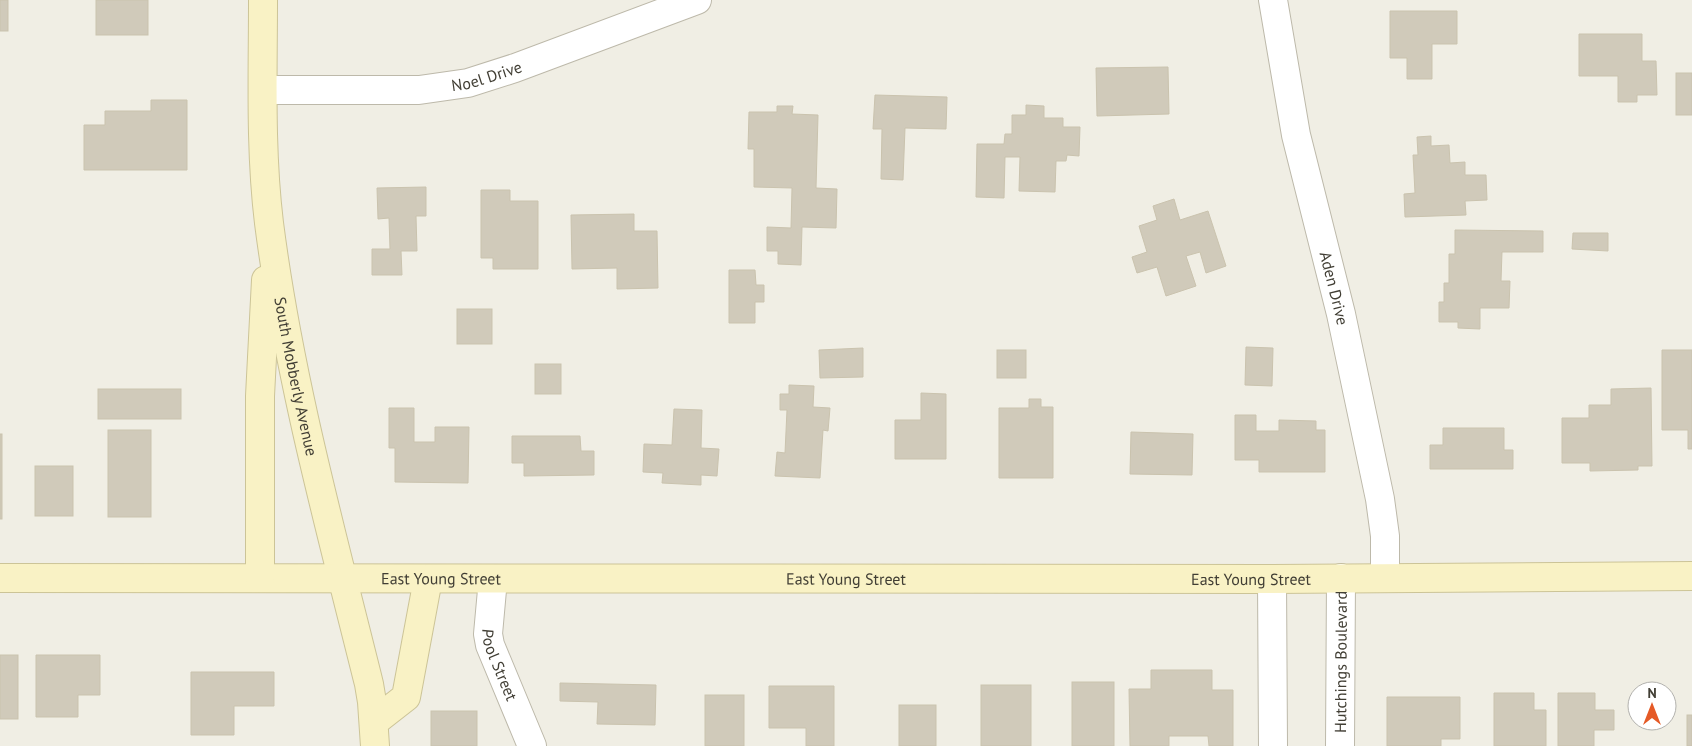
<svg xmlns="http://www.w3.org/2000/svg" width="1692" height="746" viewBox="0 0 1692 746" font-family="'PT Sans',sans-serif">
<rect width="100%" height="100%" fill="#f0eee4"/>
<g fill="#d0caba" stroke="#cac3ae">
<rect x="0" y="0" width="8" height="31"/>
<rect x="96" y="0" width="52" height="35"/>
<path d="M1390,11H1457V44H1432V79H1407V58H1390Z"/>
<path d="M1579,34H1642V61H1656L1657,95H1637V102H1618V76H1579Z"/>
<path d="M1168,67L1169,114L1097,116L1096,68Z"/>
<rect x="1676" y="73" width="16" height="42"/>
<path d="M875,95L947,97L946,129L905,128L903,180L881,179L882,129H873Z"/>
<path d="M151,100H187V170H84V125H105V111H151Z"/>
<path d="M1026,105L1044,106V118H1063V127H1080L1079,156L1067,155L1066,161H1056L1055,192L1019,191L1020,157H1005L1004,198L976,197L977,144H1004L1005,134H1012V115H1026Z"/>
<path d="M777,106H793L792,114L818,115L816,188L837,189L836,228L802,227L801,265L778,264V251H767V227L791,228L792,188L754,187V149H748L749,112H777Z"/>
<path d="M1431,136V146L1449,145L1450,163L1465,162V175H1486L1487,200L1465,201L1466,215L1405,217L1404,194L1415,193L1413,155H1418L1417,137Z"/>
<path d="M426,187V216H416L417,251H401L402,275H372V249H390L389,218L378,219L377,188Z"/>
<path d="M481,190H510V201H538V269H493V258H481Z"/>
<path d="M1174,199L1180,220L1208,211L1226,266L1206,273L1200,252L1186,256L1196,286L1166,296L1157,267L1137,273L1132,257L1147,252L1139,226L1157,220L1153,206Z"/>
<path d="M634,214V231H657L658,288L617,289V268L572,269L571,215Z"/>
<path d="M1455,230L1543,231V252H1502L1501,281H1510L1509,308H1480V329L1458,328V322H1439V302H1444V283H1449V254H1455Z"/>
<path d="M1573,233H1608V251L1572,249Z"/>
<path d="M729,270H755L756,285H764V302H755V323H729Z"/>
<rect x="457" y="309" width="35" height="35"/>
<path d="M1246,347L1273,348L1272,386L1245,385Z"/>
<path d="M863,348V377L820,378L819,350Z"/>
<rect x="997" y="350" width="29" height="28"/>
<path d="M1662,350H1692V449H1688V430H1662Z"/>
<rect x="535" y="364" width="26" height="30"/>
<path d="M789,385L814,386L813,407L830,408L828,431L823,430L820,478L775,476L777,452L785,453L787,410H780V394H789Z"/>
<path d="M1651,388L1652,466H1638V470L1590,471V463H1562V418H1589V405H1611V389Z"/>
<rect x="98" y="389" width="83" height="30"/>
<path d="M921,393L946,394V459H895V420H921Z"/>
<path d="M1029,399H1041V407H1053V478H999V408H1029Z"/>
<path d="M389,408H414V442H435V427H469L468,483L395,482V448H389Z"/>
<path d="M674,409L702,410L701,448L719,449L717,476L701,475V485L662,483L663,473L643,472L644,444L672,445Z"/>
<path d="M1235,415H1256V431H1279V420L1316,421V430H1325V472H1259V460H1235Z"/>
<path d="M1443,428H1504V450H1513V469H1430V445H1443Z"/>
<rect x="108" y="430" width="43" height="87"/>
<path d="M1131,432L1193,434L1192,475L1130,474Z"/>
<rect x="0" y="434" width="2" height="85"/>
<path d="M512,436H580L581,451H594V475L524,476V463H512Z"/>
<rect x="35" y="466" width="38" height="50"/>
<rect x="0" y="655" width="18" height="64"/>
<path d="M36,655H100V695H78V717H36Z"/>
<path d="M1151,670H1212V690H1233V746H1209L1208,736H1169V746H1130L1129,689H1151Z"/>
<path d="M191,672H274V706H234V735H191Z"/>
<rect x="1072" y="682" width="42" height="64"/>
<path d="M560,683L656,685L655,725L597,724L598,702L560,701Z"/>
<rect x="981" y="685" width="50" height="61"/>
<path d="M769,686H834V746H806V728H769Z"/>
<path d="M1494,693H1534V710H1546V746H1494Z"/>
<path d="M1558,693H1595V710H1614V730H1594V746H1558Z"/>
<rect x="705" y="695" width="39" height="51"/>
<path d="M1387,697H1460V739H1441V746H1387Z"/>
<rect x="899" y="705" width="37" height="41"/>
<rect x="431" y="711" width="46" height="35"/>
<rect x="1687" y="715" width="5" height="31"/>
</g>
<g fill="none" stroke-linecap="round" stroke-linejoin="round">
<g stroke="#bdb9aa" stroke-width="30">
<g id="street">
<path id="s1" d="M1273,0L1296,135L1341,314L1380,499L1385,536V578"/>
<path id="s2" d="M263,90H419L468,83L515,68L697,0"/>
<path id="s3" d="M493,579L488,634L490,645L532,746"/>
<path d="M1272,579L1273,746"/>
<path id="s4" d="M1340,746L1341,578"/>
</g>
</g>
<g stroke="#ccc497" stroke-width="30">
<g id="secondary">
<path id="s5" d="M263,0C263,74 260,149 269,223C289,379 331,531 369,684L372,702L375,746"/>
<path id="s6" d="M0,578L1272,579L1692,576"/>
<path d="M260,578V396L266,280"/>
<path d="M374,722L406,697L428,579"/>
</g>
</g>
<use href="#street" stroke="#fff" stroke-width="28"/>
<use href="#secondary" stroke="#f9f2c5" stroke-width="28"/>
</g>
<g text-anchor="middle" stroke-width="4.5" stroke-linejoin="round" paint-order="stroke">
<g font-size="16" fill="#413e34" stroke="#fff">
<text dy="6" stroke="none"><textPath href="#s2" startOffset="225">Noel Drive</textPath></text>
<text dy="6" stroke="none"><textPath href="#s1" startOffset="295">Aden Drive</textPath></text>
<text dy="6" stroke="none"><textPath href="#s5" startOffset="379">South Mobberly Avenue</textPath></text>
<text dy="6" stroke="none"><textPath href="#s6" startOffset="441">East Young Street</textPath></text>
<text dy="6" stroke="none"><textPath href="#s6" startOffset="846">East Young Street</textPath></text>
<text dy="6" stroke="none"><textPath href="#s6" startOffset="1251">East Young Street</textPath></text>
<text dy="6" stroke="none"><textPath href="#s4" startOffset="84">Hutchings Boulevard</textPath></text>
<text dy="6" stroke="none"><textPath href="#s3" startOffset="88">Pool Street</textPath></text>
</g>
</g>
<g transform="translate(1652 706)"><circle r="24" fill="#ffffff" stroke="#b3b2ae"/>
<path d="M0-4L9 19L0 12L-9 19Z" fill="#e55a26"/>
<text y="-8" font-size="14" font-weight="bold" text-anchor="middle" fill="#413e34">N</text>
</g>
</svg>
